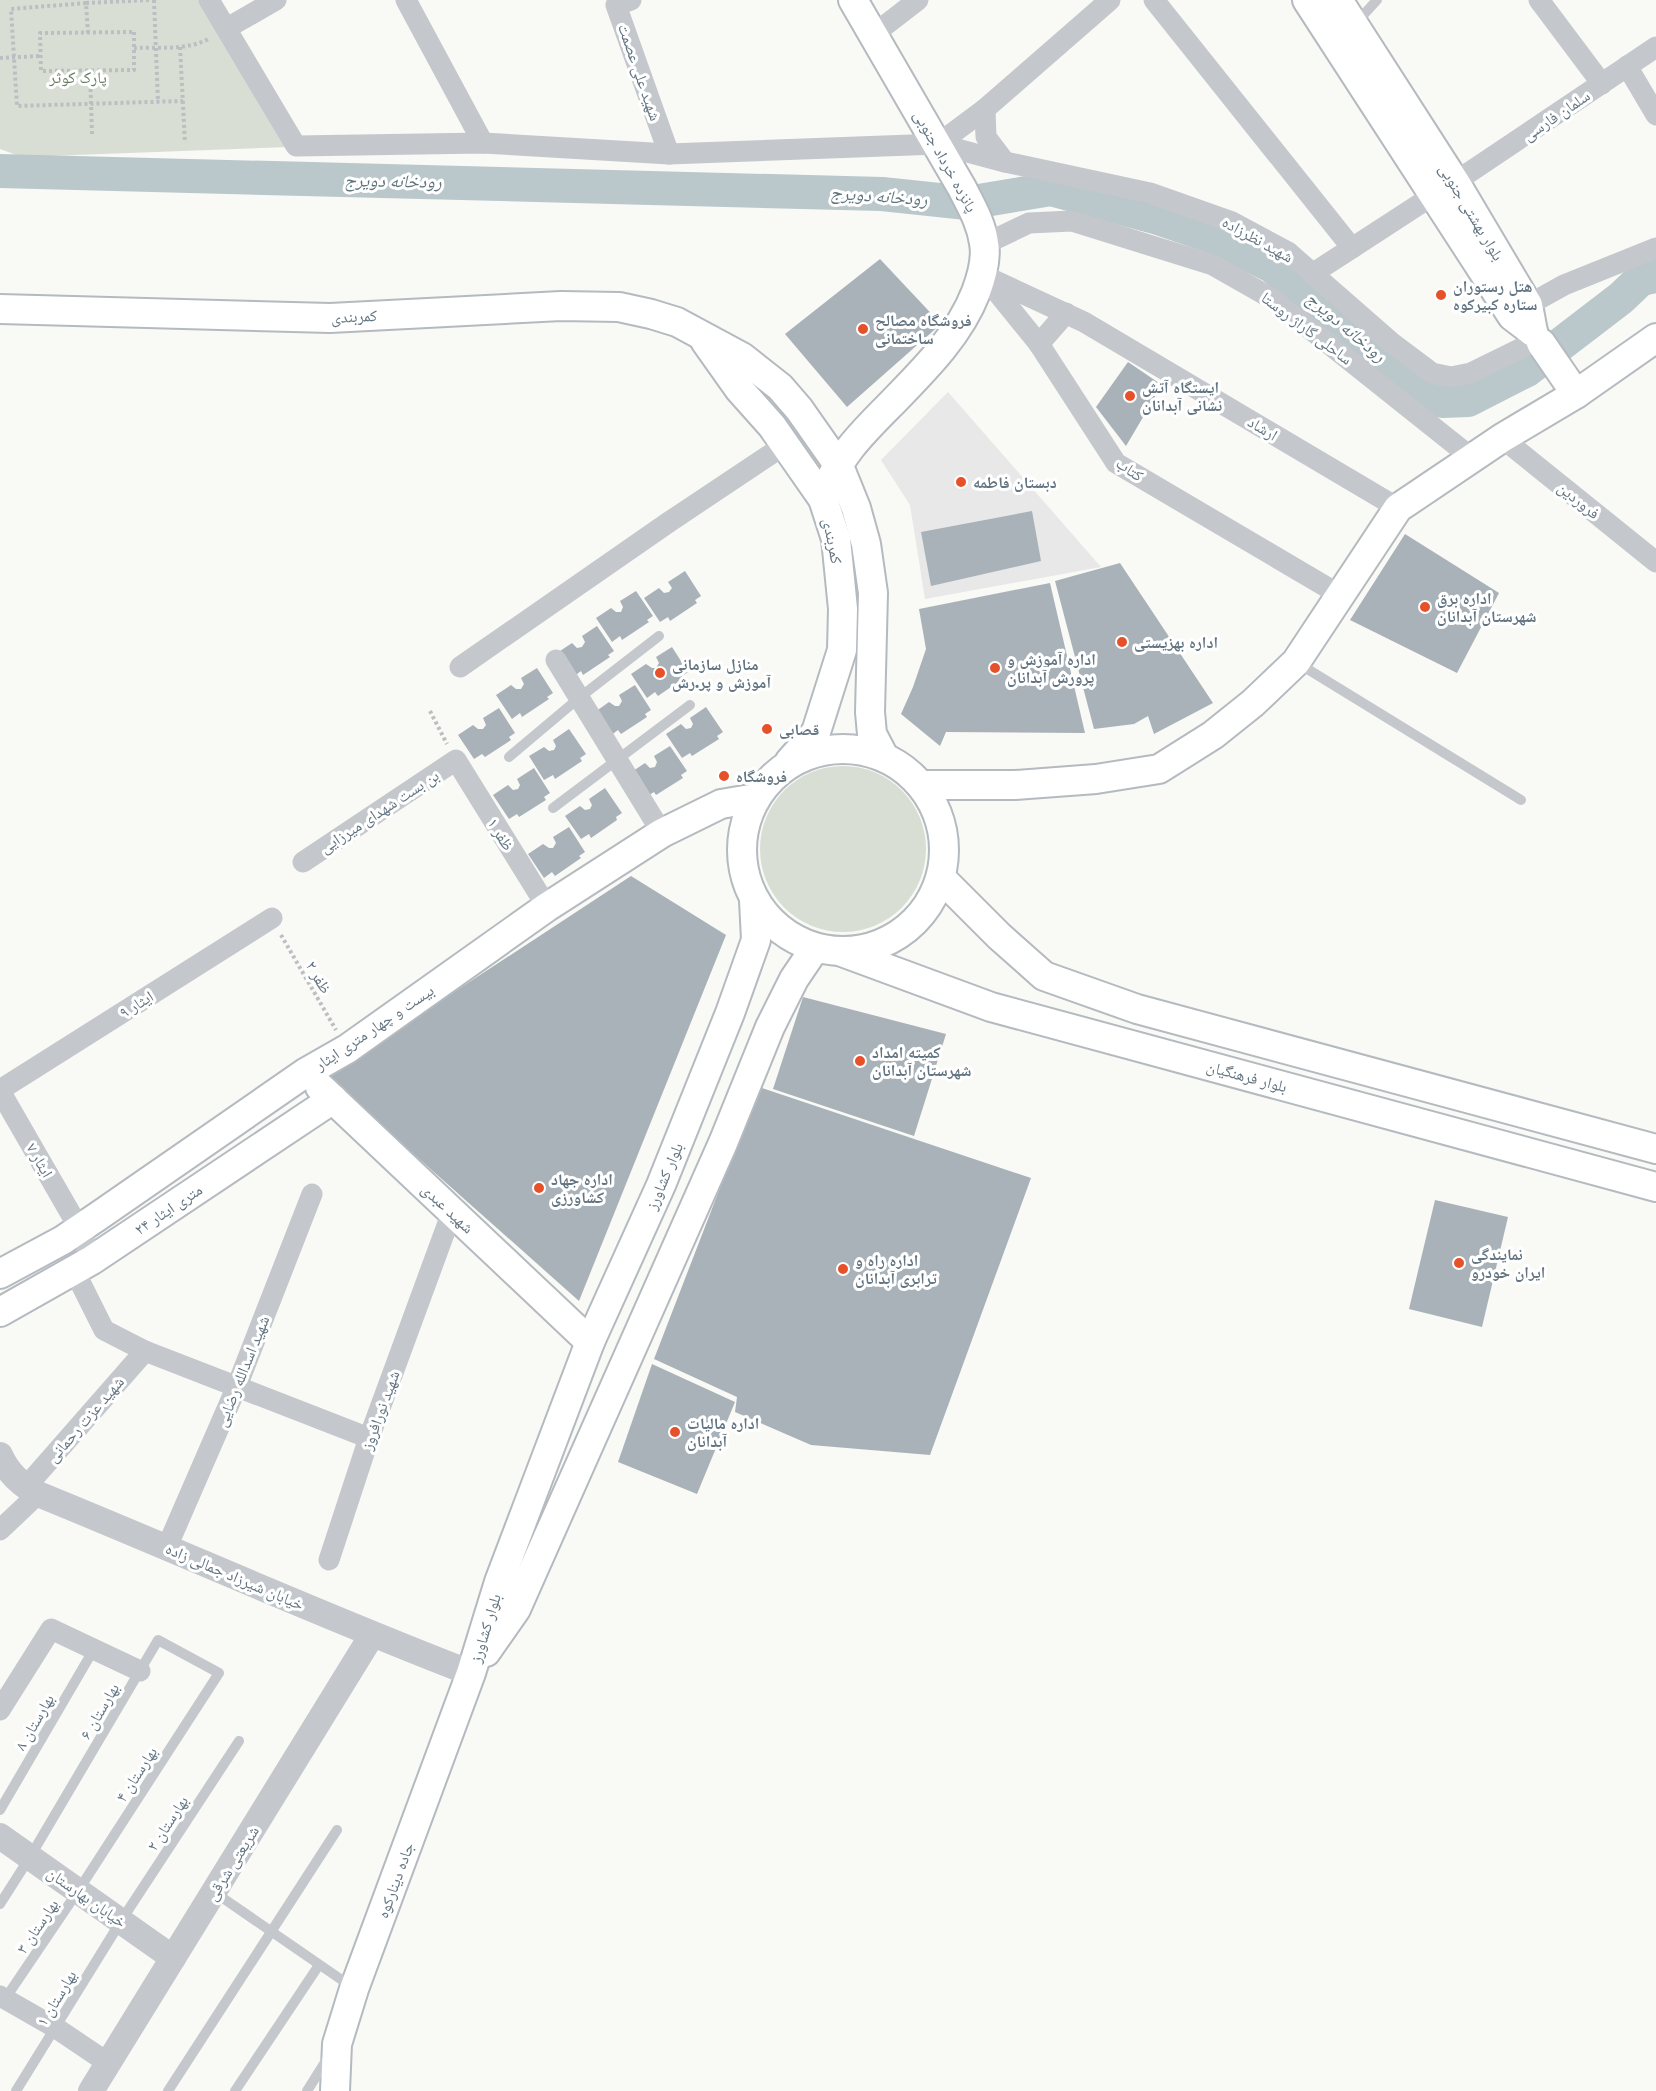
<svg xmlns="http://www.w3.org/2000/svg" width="1656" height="2091" viewBox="0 0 1656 2091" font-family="Montserrat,'Noto Naskh Arabic',sans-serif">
<rect width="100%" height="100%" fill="#f9f9f6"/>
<path fill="#e7e8e7" d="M948,392L1101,567L925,599L910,505L881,460Z"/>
<g fill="#d9ded5">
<path d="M0,0H202L290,147L22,157L0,149Z"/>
<circle cx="843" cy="849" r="83"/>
</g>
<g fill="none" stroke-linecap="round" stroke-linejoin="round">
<path stroke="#bac7cb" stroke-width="34" d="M0,171L882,194L967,203L1051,189L1155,217L1216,238L1272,266L1415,385L1442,401L1468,400L1527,370L1621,298L1641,279L1656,276"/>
</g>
<g fill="#a9b2b8">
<path d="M880,259L941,324L847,407L785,334Z"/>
<path d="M1128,362L1162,385L1126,446L1096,407Z"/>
<path d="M1032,511L1041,561L931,586L921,532Z"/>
<path d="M1405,534L1499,593L1457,673L1350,620Z"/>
<path d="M1120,563L1213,703L1154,734L1148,716L1134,724L1094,729L1055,581Z"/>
<path d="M685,571L701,596L695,600L697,603L670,621L668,617L660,622L644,598L659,588L664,593L669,592L672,588L668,582Z"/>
<path d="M1050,583L1085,733L946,732L940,746L901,714L913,687L926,649L919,609Z"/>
<path d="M636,591L653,616L647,620L649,622L622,640L620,636L612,642L596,618L611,608L616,612H621L623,607L620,601Z"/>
<path d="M597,626L614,651L608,655L610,657L583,675L581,671L573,677L557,653L572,643L577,648L582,647L585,642L582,636Z"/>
<path d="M672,647L688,672L682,676L684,678L658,696L655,692L647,698L631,674L646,664L652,668H656L659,663L656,657Z"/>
<path d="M537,668L553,693L547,697L549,699L522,717L520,713L512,719L496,695L511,685L516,689H521L524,684L521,678Z"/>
<path d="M635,685L651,710L645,714L647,717L621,734L618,730L610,736L595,712L609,702L615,706H619L622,701L619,695Z"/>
<path d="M706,707L723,732L717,736L719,739L692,756L690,753L682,758L666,734L681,724L686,729L691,728L693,724L690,718Z"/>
<path d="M499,708L515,733L509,737L511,740L485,757L482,754L474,759L458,735L473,725L478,729H483L486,725L483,718Z"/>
<path d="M569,729L586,754L580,758L582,761L555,779L553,775L544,780L529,756L544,747L549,751L554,750L556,746L553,740Z"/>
<path d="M670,746L687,771L681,775L683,778L656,795L654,792L646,797L630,773L645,763L650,768L655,767L657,762L654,756Z"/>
<path d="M534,768L550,793L544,797L546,800L519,817L517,814L509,819L493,795L508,785L513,790L518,789L520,785L517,779Z"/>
<path d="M605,788L622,813L616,817L617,820L591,838L589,834L581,839L565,816L580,806L585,810L590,809L592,805L589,799Z"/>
<path d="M569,827L585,852L579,856L581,858L555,876L552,872L544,878L528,854L543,844L549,848H553L556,843L553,837Z"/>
<path d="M631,876L726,935L579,1301L326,1076Z"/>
<path d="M803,997L946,1034L914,1136L773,1089Z"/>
<path d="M759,1087L1031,1178L930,1455L811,1445L735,1412L737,1397L654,1359Z"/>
<path d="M1435,1200L1508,1217L1482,1327L1409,1309Z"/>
<path d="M652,1364L735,1402L697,1494L618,1462Z"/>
</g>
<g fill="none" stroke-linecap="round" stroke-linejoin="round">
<g stroke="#b4babf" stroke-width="32">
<g id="secondary">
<path d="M1307,0L1512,316L1533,332"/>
<path d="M1338,0L1455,182L1528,305L1533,332"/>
<path d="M0,309L330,318L561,306L619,307L651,314L677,322L742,357L780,387L799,409L839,466L856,508L866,544L873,593L870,712L872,734L884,757"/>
<path d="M705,341L739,389L772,426L823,499L836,539L843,609L842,650L816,732L790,761"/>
<path d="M1541,343L1576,394"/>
<path d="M823,499C834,460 864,431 891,404C924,370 959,336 976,292C982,276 987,259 984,243C981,222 971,206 962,188L853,0"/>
<circle cx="843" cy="850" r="101"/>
<path d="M922,785H1015L1096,779L1159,769L1213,735L1253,703L1296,662L1398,508L1502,438L1576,394L1656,338"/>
<path d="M941,878L999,936L1044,976L1137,1009L1656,1149"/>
<path d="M842,952L991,1007L1656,1187"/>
<path d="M320,1087L590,1342"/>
<path d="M0,1274L63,1240L97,1217L305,1073L347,1049L547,907L662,833L721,804L756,798"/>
<path d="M0,1312L92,1260L333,1099"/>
<path d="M486,1652L516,1609L723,1143L770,1027L794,979L815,948"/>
<path d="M335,2091L337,2044L354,1989L471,1673L499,1582L590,1342L661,1185L730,1013L756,940L754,900"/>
</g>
</g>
<g stroke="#bbbfc1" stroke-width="4" stroke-dasharray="3 3" stroke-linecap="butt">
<path d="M154,0L158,102"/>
<path d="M86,3L150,0"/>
<path d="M134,32V70L41,71L40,33Z"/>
<path d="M88,33L86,3L11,9L17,106L183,101"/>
<path d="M180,47L185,143"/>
<path d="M134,48C158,47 188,51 210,38"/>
<path d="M0,58L40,56"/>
<path d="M90,71L92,134"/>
<path d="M430,711L447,744"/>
<path d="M281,935L336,1030"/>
</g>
<g stroke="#c4c8cc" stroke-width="10">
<path d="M1356,23L1377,0"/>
<path d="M1296,662L1521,800"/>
<path d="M509,757L579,698L659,636"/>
<path d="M553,808L690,705"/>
<path d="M0,1810L94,1649"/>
<path d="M214,1892L352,1987"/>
<path d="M0,1904L30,1857L158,1640L219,1673L78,1891L3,2002"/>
<path d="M16,2091L121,1921L239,1741"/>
<path d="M168,2091L337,1830"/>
<path d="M235,2091L319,1965"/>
<path d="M307,2091L329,2056"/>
</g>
<g stroke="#c4c8cc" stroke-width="21">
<path d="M209,0L296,146L483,143L669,154L938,144L985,109L1110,0"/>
<path d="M406,0L483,143"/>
<path d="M631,0L616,5L669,154"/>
<path d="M1154,0L1352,248"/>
<path d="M1539,0L1602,84"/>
<path d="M227,28L276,0"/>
<path d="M874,34L918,0"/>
<path d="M1627,66L1656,115"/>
<path d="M985,109L986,137L1005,162"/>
<path d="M938,144L1005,162L1150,193L1232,222L1288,252L1392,343L1432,373L1451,377L1471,373L1538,340"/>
<path d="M1455,182L1656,47"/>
<path d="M985,244L1029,223L1072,221L1213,265L1271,298L1472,458"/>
<path d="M1312,274L1432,196"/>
<path d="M983,275L1039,344L1116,463L1340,595"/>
<path d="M989,278L1084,322L1398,508"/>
<path d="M1528,305L1564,285L1656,248"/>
<path d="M1039,344L1066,313"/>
<path d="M1502,438L1656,562"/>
<path d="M556,660L662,833"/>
<path d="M460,667L669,522L786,444"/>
<path d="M303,862L456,760L547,907"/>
<path d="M0,1090L272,918"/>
<path d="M0,1091L79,1228L92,1260"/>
<path d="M74,1270L104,1330L145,1351L369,1438"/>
<path d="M25,1488L145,1351"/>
<path d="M0,1530L38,1494"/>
<path d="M167,1547L237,1386L312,1194"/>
<path d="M329,1560L369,1438L452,1212"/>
<path d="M0,1710L51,1629L140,1671"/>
<path d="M0,1996L56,2028L108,2063"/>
</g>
<g stroke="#c4c8cc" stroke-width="26">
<path d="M0,1455C8,1473 21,1485 38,1494C183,1553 325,1617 471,1673"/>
<path d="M0,1836L173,1958"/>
<path d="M91,2091L372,1635"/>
</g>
<use href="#secondary" stroke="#fff" stroke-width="28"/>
</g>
<g fill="#e65129" stroke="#fff" stroke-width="2">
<circle cx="1441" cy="295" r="6"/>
<circle cx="863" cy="329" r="6"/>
<circle cx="1130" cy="396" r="6"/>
<circle cx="961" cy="482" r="6"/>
<circle cx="1425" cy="607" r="6"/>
<circle cx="1122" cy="642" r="6"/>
<circle cx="995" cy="668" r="6"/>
<circle cx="660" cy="673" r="6"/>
<circle cx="767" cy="729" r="6"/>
<circle cx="724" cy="776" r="6"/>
<circle cx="860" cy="1061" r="6"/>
<circle cx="539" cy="1188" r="6"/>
<circle cx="1459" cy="1263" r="6"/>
<circle cx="843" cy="1269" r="6"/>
<circle cx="675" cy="1432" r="6"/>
</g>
<g text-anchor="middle" stroke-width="6" stroke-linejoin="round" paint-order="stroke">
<g font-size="16" fill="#637582" stroke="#fff">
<text transform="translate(640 72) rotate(71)" y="6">شهید علی عصمت</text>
<text transform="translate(1556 115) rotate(-34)" y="6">سلمان فارسی</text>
<text transform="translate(946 161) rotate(61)" y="6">پانزده خرداد جنوبی</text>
<text transform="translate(1472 212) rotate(59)" y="6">بلوار بهشتی جنوبی</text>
<text transform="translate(1258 239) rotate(29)" y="6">شهید نظرزاده</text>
<text transform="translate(354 316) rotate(-3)" y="6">کمربندی</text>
<text transform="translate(1307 328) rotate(37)" y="6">ساحلی گاراژ روستا</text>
<text transform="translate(1263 428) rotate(31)" y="6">ارشاد</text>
<text transform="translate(1130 469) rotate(35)" y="6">کتاب</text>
<text transform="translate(1579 500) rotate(39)" y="6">فروردین</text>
<text transform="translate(833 541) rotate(79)" y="6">کمربندی</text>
<text transform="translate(379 811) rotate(-33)" y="6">بن بست شهدای میرزایی</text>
<text transform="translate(501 834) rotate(58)" y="6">ظفر ۱</text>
<text transform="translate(319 977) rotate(60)" y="6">ظفر ۲</text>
<text transform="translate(136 1004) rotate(-32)" y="6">ایثار ۹</text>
<text transform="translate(374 1027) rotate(-34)" y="6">بیست و چهار متری ایثار</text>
<text transform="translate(1247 1076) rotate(15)" y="6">بلوار فرهنگیان</text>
<text transform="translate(40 1160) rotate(60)" y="6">ایثار ۷</text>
<text transform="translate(664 1176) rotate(-67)" y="6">بلوار کشاورز</text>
<text transform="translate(448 1208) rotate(43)" y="6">شهید عبدی</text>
<text transform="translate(168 1209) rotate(-34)" y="6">۲۴ متری ایثار</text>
<text transform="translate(242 1371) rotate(-68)" y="6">شهید اسدالله رضایی</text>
<text transform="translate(380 1410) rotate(-70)" y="6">شهید نورافروز</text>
<text transform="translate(85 1419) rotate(-49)" y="6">شهید عزت رحمانی</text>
<text transform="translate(235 1576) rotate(23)" y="6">خیابان شیرزاد جمالی زاده</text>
<text transform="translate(485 1628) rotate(-73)" y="6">بلوار کشاورز</text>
<text transform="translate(99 1711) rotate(-60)" y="6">بهارستان ۶</text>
<text transform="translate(34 1722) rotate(-60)" y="6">بهارستان ۸</text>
<text transform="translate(136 1774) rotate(-57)" y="6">بهارستان ۴</text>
<text transform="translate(167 1823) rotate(-57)" y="6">بهارستان ۲</text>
<text transform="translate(232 1863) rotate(-58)" y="6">شریعتی شرقی</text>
<text transform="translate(395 1880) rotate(-70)" y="6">جاده دینارکوه</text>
<text transform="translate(87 1897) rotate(35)" y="6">خیابان بهارستان</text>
<text transform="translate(37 1926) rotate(-56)" y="6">بهارستان ۳</text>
<text transform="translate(56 1998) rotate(-59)" y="6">بهارستان ۱</text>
</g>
<g font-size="16" fill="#677a62" stroke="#fff">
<text x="78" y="83">پارک کوثر</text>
</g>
<g font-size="16" font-weight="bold" fill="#637582" stroke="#fff" text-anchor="start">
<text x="1453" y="292">هتل رستوران<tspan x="1453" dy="18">ستاره کبیرکوه</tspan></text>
<text x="875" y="326">فروشگاه مصالح<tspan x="875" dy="18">ساختمانی</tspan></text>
<text x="1142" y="393">ایستگاه آتش<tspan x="1142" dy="18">نشانی آبدانان</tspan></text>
<text x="973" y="488">دبستان فاطمه</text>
<text x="1437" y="604">اداره برق<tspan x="1437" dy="18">شهرستان آبدانان</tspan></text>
<text x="1134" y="648">اداره بهزیستی</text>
<text x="1007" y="665">اداره آموزش و<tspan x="1007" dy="18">پرورش آبدانان</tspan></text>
<text x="672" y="670">منازل سازمانی<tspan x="672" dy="18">آموزش و پر.رش</tspan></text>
<text x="779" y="735">قصابی</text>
<text x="736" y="782">فروشگاه</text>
<text x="872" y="1058">کمیته امداد<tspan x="872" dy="18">شهرستان آبدانان</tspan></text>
<text x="551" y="1185">اداره جهاد<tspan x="551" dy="18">کشاورزی</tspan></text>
<text x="1471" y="1260">نمایندگی<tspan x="1471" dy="18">ایران خودرو</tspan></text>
<text x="855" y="1266">اداره راه و<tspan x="855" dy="18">ترابری آبدانان</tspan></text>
<text x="687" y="1429">اداره مالیات<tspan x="687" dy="18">آبدانان</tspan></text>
</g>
<g font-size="18" font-style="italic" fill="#5e747c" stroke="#fff">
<text transform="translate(393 181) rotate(1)" y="6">رودخانه دویرج</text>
<text transform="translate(879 196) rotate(4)" y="6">رودخانه دویرج</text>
<text transform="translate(1346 327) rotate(40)" y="6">رودخانه دویرج</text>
</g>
</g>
</svg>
